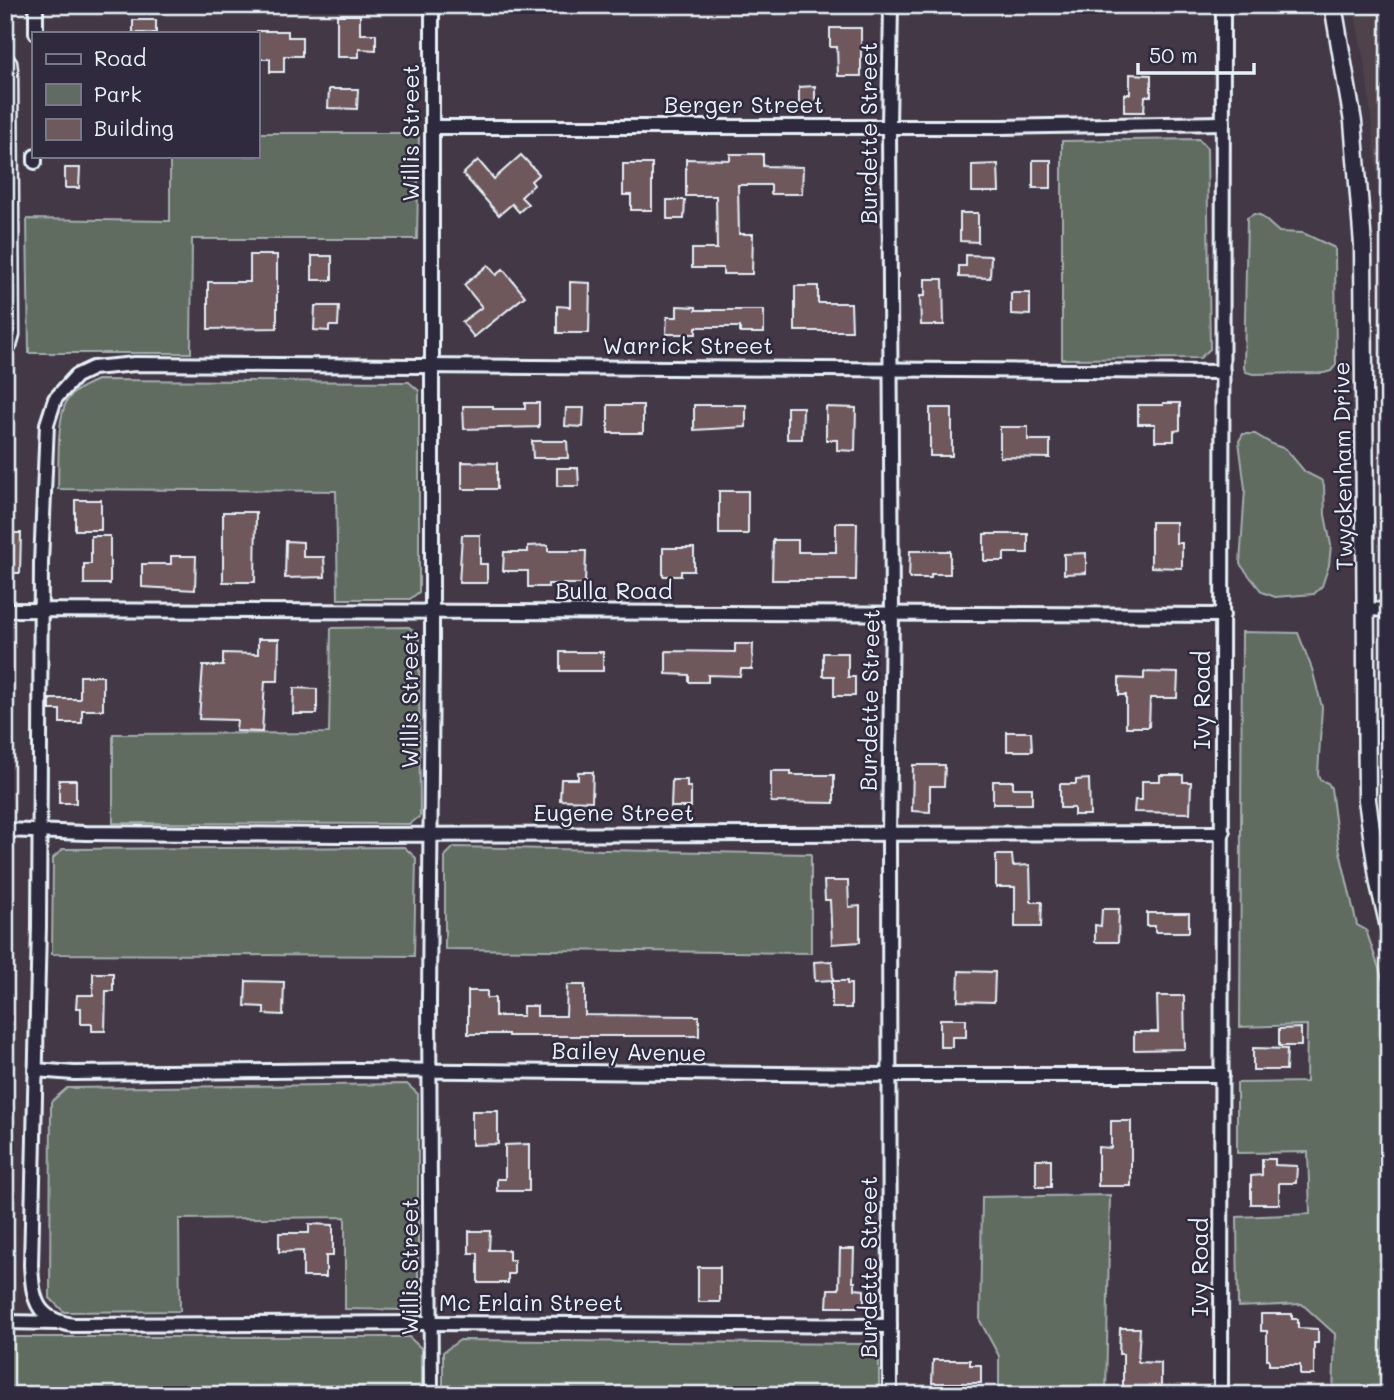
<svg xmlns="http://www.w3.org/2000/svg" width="1394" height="1400" viewBox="0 0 1394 1400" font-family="Mali,sans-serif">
<rect width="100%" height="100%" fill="#423846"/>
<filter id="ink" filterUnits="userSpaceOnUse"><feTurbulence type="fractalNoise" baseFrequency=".0143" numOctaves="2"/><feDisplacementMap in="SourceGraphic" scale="14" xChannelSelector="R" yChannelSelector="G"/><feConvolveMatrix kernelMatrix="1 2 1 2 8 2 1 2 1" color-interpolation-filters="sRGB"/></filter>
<g filter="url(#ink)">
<path fill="#4f424c" d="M1353,5H1389V815L1386,696L1388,559L1381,382L1380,247L1377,172L1366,72Z"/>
<g fill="#606c61" stroke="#a4aeac" stroke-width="2">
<path d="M257,133H419L417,239H192L191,353H29L27,219L170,221V156H257Z"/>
<path d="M1199,139L1207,148L1210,349L1200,358L1062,359V141Z"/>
<path d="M1254,214L1260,215L1279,232L1303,233L1335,248L1336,365L1331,371L1324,373L1253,374L1246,372L1244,368L1247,218Z"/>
<path d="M97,380L409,382L419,391V592L410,599H338L336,491L58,489C59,466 56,417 68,399C75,389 87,385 97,380Z"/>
<path d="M1243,434H1255L1274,445L1286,449L1305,472L1321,480L1324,485L1325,515L1331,545L1329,565L1322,586L1314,594L1275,597L1262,592L1240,564L1245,489L1239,441Z"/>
<path d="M409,627L419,636L420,816L410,824L113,823V734L329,733L331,628Z"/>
<path d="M1242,632L1298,633L1312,669L1322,707L1318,774L1320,780L1328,783L1331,788L1338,843L1357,925L1366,930L1389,998V1395H1333L1335,1334L1302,1304L1238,1307L1237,1217L1310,1214L1308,1152L1237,1153V1083L1306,1082L1307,1025L1240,1027Z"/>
<path d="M404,847L416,858L414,956L52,954L53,858L63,849Z"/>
<path d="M454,847L811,854V953L445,949V856Z"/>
<path d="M407,1084L418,1094V1298L408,1310L345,1309V1217L179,1219L180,1311L64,1312L50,1298L51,1102L67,1088Z"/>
<path d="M1110,1195L1106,1395H999V1356L980,1321L982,1197Z"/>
<path d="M5,1337H409L421,1348V1395H5Z"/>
<path d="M460,1340L866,1344L879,1354V1395H443V1352Z"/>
</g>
<g fill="#6e595b" stroke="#e8f1f8" stroke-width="2">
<path d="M337,15H360V34H376V50L359,49V57H337Z"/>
<rect x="133" y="20" width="23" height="13"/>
<path d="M830,28H861V76H838L837,47H830Z"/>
<path d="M257,31H288V37H302V56H284V72H270V59H257Z"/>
<path d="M1130,74L1151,75V96H1145L1144,112H1124V94H1130Z"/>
<path d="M815,86V106H799V87Z"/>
<path d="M329,89H358L357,109L328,108Z"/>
<path d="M730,154H763V166L803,167L802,194H771V185H738L739,234H753L752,274H723V268H692V249H717L716,196H686V159L730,160Z"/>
<path d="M521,155L539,174L531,181L534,185L521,197L528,204L519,212L512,204L499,215L463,174L478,160L494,179Z"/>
<rect x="1033" y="160" width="18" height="28"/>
<path d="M623,164H652V210H631V195H623Z"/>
<path d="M998,164L999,192H972V165Z"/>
<path d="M65,168H80L79,188H65Z"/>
<path d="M667,200H685L684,219H667Z"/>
<path d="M960,213H978V242L960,241Z"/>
<path d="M250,255H277V328L208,329V282H250Z"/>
<path d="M966,255L991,256L990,278L959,277V266H966Z"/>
<rect x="312" y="256" width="20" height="24"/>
<path d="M488,265L496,275L503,269L525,296L474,337L462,322L482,307L464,285Z"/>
<path d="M925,279H943L944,325H921L920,296H925Z"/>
<path d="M570,282L590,283L589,333H557V306L570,307Z"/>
<path d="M795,286H818V303H851L852,331H795Z"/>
<path d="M1011,293H1030V315L1011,314Z"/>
<path d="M315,306H339L338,326H329V331L314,330Z"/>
<path d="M677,306L696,307V310H764V333H740V327H696V334H666L667,317H677Z"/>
<path d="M525,403H539V427L464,429L463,406H493V409H525Z"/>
<path d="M1163,403H1180V430L1174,431V441H1155V424H1138V405H1163Z"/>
<rect x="608" y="405" width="35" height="28"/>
<path d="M694,405H746V427L694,430Z"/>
<path d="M787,407H803L802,439H787Z"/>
<path d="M826,407L856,408L855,451L837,450V440H826Z"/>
<path d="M566,408H584L583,427L565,426Z"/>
<rect x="930" y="408" width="22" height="48"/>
<path d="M1000,427H1028V440H1050V458L1000,457Z"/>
<path d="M532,441H567L568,458H533Z"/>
<path d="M462,462L497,463V489H462Z"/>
<path d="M557,468H578L579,486H557Z"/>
<rect x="719" y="491" width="29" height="43"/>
<rect x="75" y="500" width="26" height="30"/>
<path d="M223,512H256L255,582H223Z"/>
<path d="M1151,522H1176V543H1182V568L1151,567Z"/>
<path d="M836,523H857L856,580H772L773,540H798V552H836Z"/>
<path d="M7,533H21L20,573H5Z"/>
<path d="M984,534H1028V553H1004V561H984Z"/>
<path d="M462,535H480V564H487V583H459Z"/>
<path d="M91,536H110V584H84V564H91Z"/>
<path d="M286,541L303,542V557H324L325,577L285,578Z"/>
<path d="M548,545V551H586L585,584H548V587H528V571H503L504,552H528V546Z"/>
<path d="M663,548H694V571H681V576H663Z"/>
<path d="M910,551H950V574H931V578H909Z"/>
<path d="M1086,553V573L1064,574V554Z"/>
<path d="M171,556H196L195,590L142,587V564H171Z"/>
<path d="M258,639H279L278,681H265L262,732L236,731L237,720L199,719L203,666H223V653L258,654Z"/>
<path d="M735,644H753L752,669H741L740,676L708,675V682H689V675L666,674V651L735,652Z"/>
<rect x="560" y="652" width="43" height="19"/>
<path d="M823,653H848V677H855V696H834V676H823Z"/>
<path d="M1144,672L1178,673L1177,698H1150L1149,727H1126V695H1119V678L1144,679Z"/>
<path d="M80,676H103V710H82V723H60V710H50V699H80Z"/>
<path d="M294,688L317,689V714H293Z"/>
<path d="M1007,732H1031L1032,751H1007Z"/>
<path d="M913,765H945L944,786H930V812L912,811Z"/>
<path d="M771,771H791V775H834V803L771,802Z"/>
<path d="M578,772H593L592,801L560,800L561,779H578Z"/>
<path d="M1160,775H1183V782H1191L1190,813L1134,812L1135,800H1142V781H1160Z"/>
<path d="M1089,779L1090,815H1074V808H1060V784H1076V780Z"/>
<rect x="59" y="780" width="17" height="23"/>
<path d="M672,780H687V787H691V807H671Z"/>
<path d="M993,781H1013V788H1032V804H993Z"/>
<path d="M996,855H1012L1013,866L1030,865L1031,902H1042L1041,927H1015V887H996Z"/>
<path d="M824,881H848L849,907L860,906V942L832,944L830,900H825Z"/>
<path d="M1102,909H1119L1118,942H1095V925L1101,926Z"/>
<path d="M1147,913H1189V932H1155V926H1147Z"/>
<path d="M832,961L833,980L815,981L814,962Z"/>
<path d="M959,971L995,972L994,1002L958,1001Z"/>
<path d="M93,973H113V991H106L105,1031H92V1024H81V1008H76L77,995H93Z"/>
<path d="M246,981L284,982L283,1015L264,1014V1007L245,1006Z"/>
<path d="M832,981H847V984H851V1008H832Z"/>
<path d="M567,985H585V1015L699,1016V1036H508V1034H468V991H487V998H495V1016H523V1006H537V1016H566Z"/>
<path d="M1157,996H1184L1185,1049L1134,1050V1032H1158Z"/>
<path d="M940,1019H966V1037H952V1047H940Z"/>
<path d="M1301,1028V1046H1279V1029Z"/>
<path d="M1253,1048L1287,1049L1286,1070H1253Z"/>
<path d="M472,1111H498V1144L472,1145Z"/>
<path d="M1111,1121H1131V1186H1098V1147L1111,1148Z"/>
<path d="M529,1144V1191H497V1179H505V1145Z"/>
<rect x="1036" y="1159" width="15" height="28"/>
<path d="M1262,1159H1275V1165L1297,1166L1296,1183H1279V1204H1251V1176L1262,1175Z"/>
<path d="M309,1224L333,1225V1256H326V1277H303V1251L279,1252V1233H309Z"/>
<path d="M469,1231H490L489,1250H509V1260H514V1274H508V1283H478V1253H469Z"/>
<path d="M840,1249H854L853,1282H855V1289L864,1290V1307H827L828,1289H839Z"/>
<rect x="698" y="1267" width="22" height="35"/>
<path d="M1261,1314H1292V1319H1298V1328L1318,1329V1343H1314V1375H1300V1365H1269V1359H1267V1331H1261Z"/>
<path d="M1120,1328H1140L1138,1362L1161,1363V1388H1123V1354H1119Z"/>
<path d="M933,1360H970V1365H981V1383H932Z"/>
</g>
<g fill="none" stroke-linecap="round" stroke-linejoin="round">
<g stroke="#e8f1f8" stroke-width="11">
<path id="service" d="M5,51L13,62L14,70L16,335L13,346L5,354"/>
</g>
<g stroke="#e8f1f8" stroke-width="18">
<g id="minor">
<path d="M36,5V33"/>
<path d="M432,127H1001L1223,123"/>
<path d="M35,162V156"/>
<path d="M1367,609L1389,610"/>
<path d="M5,610L1223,615"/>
<path d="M5,830L86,833L342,835L1223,833"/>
<path d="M35,1070L74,1073L357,1070L890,1075H1222"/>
<path d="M5,1322L57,1323"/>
<path d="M890,1326L431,1323L73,1325C35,1319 33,1299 31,1265L39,927L41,563L47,424L55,399L76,376L93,368L135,364L1223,372"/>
<path d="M431,1395L429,1000L432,656V5"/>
<path d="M890,1395L889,834L892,614L889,126L891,5"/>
<path d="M1221,1395L1223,5"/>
</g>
</g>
<g stroke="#e8f1f8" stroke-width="21">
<path id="tertiary" d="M1333,5L1353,122L1363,245L1367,800L1379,884L1389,927"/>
</g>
<use href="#service" stroke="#2f2a3d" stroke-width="6"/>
<use href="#minor" stroke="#2f2a3d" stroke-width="12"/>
<use href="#tertiary" stroke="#2f2a3d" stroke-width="16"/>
</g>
</g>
<g text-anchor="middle" stroke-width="5" stroke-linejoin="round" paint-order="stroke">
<g font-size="23" fill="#e8f1f8" stroke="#2f2a3d">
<text x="744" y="113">Berger Street</text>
<text transform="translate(411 133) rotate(-90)" y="8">Willis Street</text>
<text transform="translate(869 133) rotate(-90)" y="8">Burdette Street</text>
<text x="688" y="354">Warrick Street</text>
<text transform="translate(1343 466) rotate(-91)" y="8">Twyckenham Drive</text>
<text x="614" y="599">Bulla Road</text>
<text transform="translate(410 700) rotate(-90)" y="8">Willis Street</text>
<text transform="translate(870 700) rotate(-89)" y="8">Burdette Street</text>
<text transform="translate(1202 700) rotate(-90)" y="8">Ivy Road</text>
<text x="614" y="821">Eugene Street</text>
<text transform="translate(629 1052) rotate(1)" y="8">Bailey Avenue</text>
<text transform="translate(410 1267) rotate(-90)" y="8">Willis Street</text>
<text transform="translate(869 1267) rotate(-90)" y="8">Burdette Street</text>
<text transform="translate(1200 1267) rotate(-90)" y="8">Ivy Road</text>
<text x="531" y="1311">Mc Erlain Street</text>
</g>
</g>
<rect width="1394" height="1400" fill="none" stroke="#2f2a3d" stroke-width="28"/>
<rect x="14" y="14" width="1366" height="1372" fill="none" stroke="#e8f1f8" stroke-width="2.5" filter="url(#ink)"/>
<rect x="32" y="32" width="228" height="126" fill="#2f2a3d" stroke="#797a88" stroke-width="2"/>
<rect x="46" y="54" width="35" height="10" fill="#2f2a3d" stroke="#797a88" stroke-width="2"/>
<text x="94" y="66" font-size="21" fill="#e8f1f8">Road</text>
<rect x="46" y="84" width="35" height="21" fill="#606c61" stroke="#797a88" stroke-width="2"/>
<text x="94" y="102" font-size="21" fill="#e8f1f8">Park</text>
<rect x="46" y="119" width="35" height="21" fill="#6e595b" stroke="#797a88" stroke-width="2"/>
<text x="94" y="136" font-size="21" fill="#e8f1f8">Building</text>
<path d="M1138 63v10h116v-10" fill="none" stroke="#e8f1f8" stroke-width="3.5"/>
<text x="1149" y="63" font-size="21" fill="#e8f1f8" stroke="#2f2a3d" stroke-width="5" paint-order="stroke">50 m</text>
</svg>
